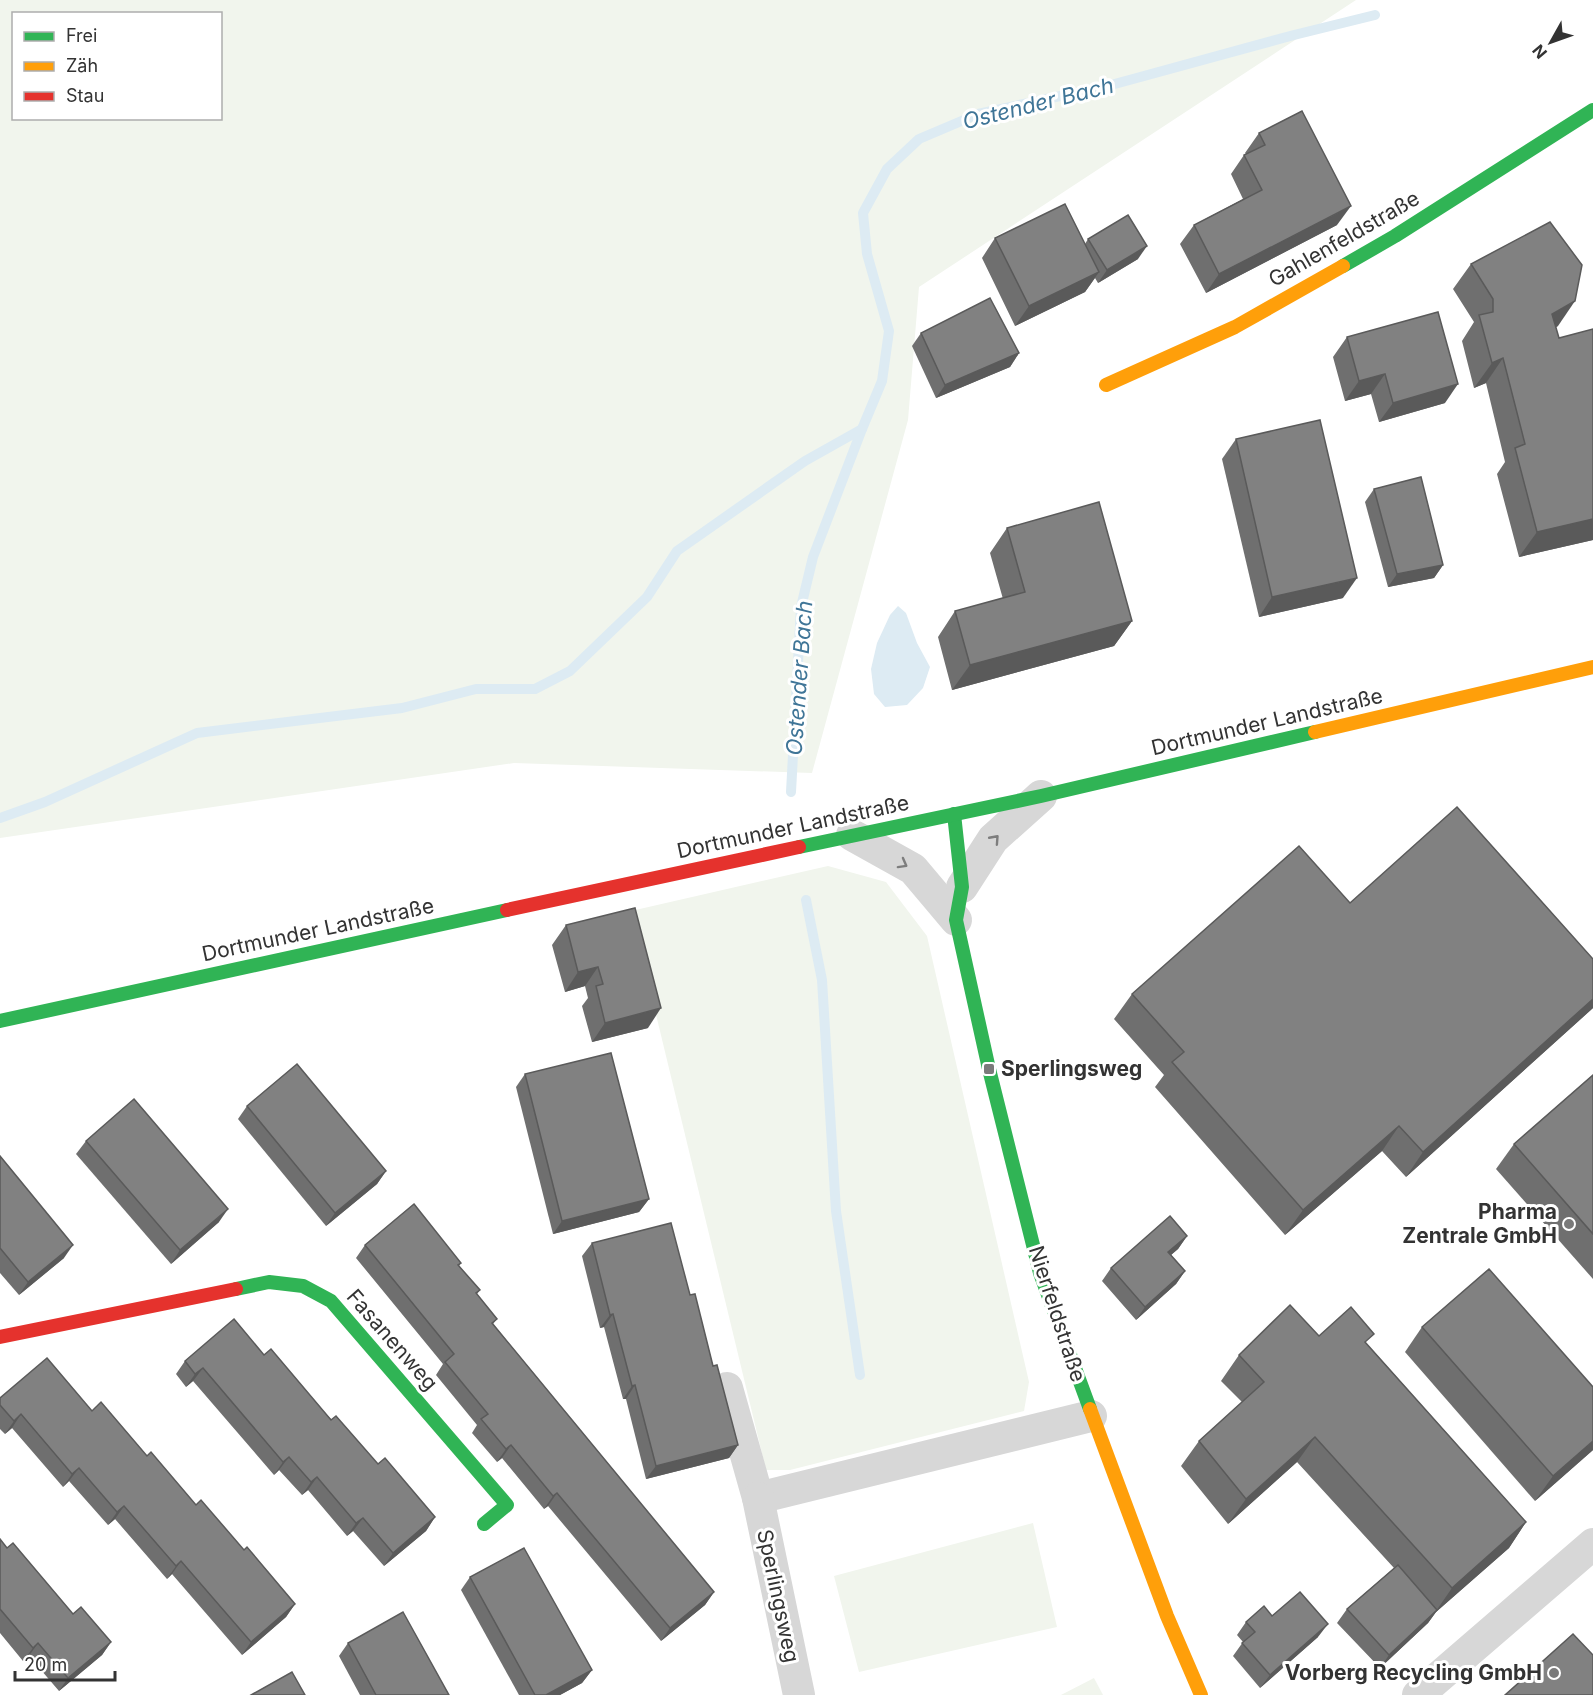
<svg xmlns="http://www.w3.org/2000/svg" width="1593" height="1695" viewBox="0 0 1593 1695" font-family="Inter,sans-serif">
<rect width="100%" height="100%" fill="#fff"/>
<g fill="#f1f5ed" fill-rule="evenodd">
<path d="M0,0H1356L919,287L908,420L812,773L514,763L0,838ZM14,14H220V118H14Z"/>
<path d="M828,866L886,882L927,936L1029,1382L1024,1411L790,1470H766L631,911Z"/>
<path d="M1033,1523L1057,1627L859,1672L834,1576Z"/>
<path d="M1094,1678L1103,1695H1061Z"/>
</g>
<path fill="#ddebf3" d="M898,606L906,613L917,643L930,667L923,688L907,705L885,707L874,694L871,669L877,643L890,615Z"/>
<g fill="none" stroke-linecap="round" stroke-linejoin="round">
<g stroke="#ddebf3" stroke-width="10">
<path d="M791,792L801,607L813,557L862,429L882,381L889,331L867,254L863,213L887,169L919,139L978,114L1111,85L1294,35L1375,15"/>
<path d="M0,818L45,802L197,733L402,708L476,689H535L570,671L647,597L677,551L805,461L862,429"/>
<path d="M806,900L822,980L836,1211L860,1375"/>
</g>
<g stroke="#d7d7d7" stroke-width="32">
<path d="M852,835L913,869L956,920"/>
<path d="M962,887L993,839L1041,796"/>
<path d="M727,1388L758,1498L1091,1416"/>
<path d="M758,1498L799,1695"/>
<path d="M1418,1695L1593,1544"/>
</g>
<g stroke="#30b455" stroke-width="14">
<path d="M1343,266L1395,236L1593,110"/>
<path d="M954,814L962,887L956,920L989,1069L1040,1273L1090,1409"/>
<path d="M799,847L1041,796L1315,732"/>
<path d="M0,1021L507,910"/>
<path d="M236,1289L269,1282L303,1286L331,1301L507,1505L484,1524"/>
</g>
<g stroke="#ff9f0a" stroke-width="14">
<path d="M1106,385L1235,327L1343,266"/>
<path d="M1315,732L1593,667"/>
<path d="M1090,1409L1167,1616L1201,1695"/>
</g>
<g stroke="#e5322d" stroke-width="14">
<path d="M507,910L799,847"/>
<path d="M0,1337L236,1289"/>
</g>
</g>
<g fill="#6f6f6f">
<path d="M1259,133L1337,225L1206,293L1180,244L1194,225L1243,199L1231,174L1244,155L1246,154L1245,153Z"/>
<path d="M995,238L1085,244L1088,239L1138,259L1098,283L1095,278L1085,292L1015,326L982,258Z"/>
<path d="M1471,264L1558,326L1556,327L1593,540L1519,557L1497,474L1505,462L1486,383L1474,388L1462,341L1474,322L1453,289Z"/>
<path d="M921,333L1019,353L1010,367L936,398L912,346Z"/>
<path d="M1347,337L1445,403L1379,422L1371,394L1345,401L1333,357Z"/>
<path d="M1236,439L1343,598L1259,617L1222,459Z"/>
<path d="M1374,489L1443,565L1434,578L1388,587L1365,502Z"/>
<path d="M1007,528L1132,621L1114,646L952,690L938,637L955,611L1003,599L990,553Z"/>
<path d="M566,925L648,1028L592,1042L582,1006L588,998L585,986L565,992L552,945Z"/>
<path d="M1593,959V1008L1406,1177L1382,1151L1285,1235L1155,1087L1164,1075L1114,1019L1132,994Z"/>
<path d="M525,1074L649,1199L639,1212L553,1234L516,1087Z"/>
<path d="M1593,1075V1279L1496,1169L1514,1144Z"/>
<path d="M247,1106L386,1171L377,1184L326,1226L238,1119Z"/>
<path d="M86,1141L219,1222L171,1264L76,1154Z"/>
<path d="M0,1156L64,1258L19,1295L0,1273Z"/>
<path d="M1187,1236L1178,1249L1171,1255L1185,1271L1176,1284L1136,1320L1102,1281L1111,1268Z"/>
<path d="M592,1243L690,1295L738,1445L729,1458L646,1479L626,1399H623L604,1327L600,1328L582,1256Z"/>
<path d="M365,1245L461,1263L459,1266L480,1290L477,1294L497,1319L493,1324L714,1592L705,1605L661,1641L548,1506L544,1509L502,1458L497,1462L472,1433L477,1425L436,1375L443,1364L356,1258Z"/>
<path d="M1422,1327L1593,1450L1535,1501L1405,1352Z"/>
<path d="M1319,1336L1367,1344L1526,1522L1509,1548L1436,1612L1428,1623L1380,1668L1337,1623L1347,1609L1394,1568L1297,1462L1228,1524L1181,1466L1199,1441L1242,1402L1221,1381L1239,1355Z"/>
<path d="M264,1355L378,1464L435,1517L426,1531L384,1566L353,1531L347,1536L308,1490L302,1495L279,1470L274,1475L193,1381L186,1387L176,1374L185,1361Z"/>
<path d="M0,1398L92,1411L147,1456L196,1505L244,1550L295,1604L286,1617L242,1655L172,1574L167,1579L115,1519L108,1525L69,1481L63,1487L12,1428L5,1434L0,1429Z"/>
<path d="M0,1539L7,1548L73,1614L111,1642L102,1655L59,1691L29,1656L23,1661L0,1633Z"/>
<path d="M470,1577L592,1670L582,1683L560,1695H519L461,1590Z"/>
<path d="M1272,1616L1318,1637L1260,1688L1233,1656L1243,1642L1237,1635L1246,1622Z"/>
<path d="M348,1643L449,1695H360L339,1656Z"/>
</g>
<g fill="#5a5a5a">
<path d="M1351,206L1337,225L1206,293L1219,274Z"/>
<path d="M1147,246L1138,259L1098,283L1107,270Z"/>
<path d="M1099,272L1085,292L1015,326L1029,306Z"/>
<path d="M1575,301L1558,326L1534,339L1552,314Z"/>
<path d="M1019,353L1010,367L936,398L945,385Z"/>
<path d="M1503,358L1486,383L1474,388L1492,363Z"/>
<path d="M1385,374L1371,394L1345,401L1359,381Z"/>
<path d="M1458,384L1445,403L1379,422L1393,403Z"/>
<path d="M1593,519V540L1519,557L1537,532Z"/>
<path d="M1443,565L1434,578L1388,587L1397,574Z"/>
<path d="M1357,578L1343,598L1259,617L1272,597Z"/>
<path d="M1132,621L1114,646L952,690L970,665Z"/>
<path d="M598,967L585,986L565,992L578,972Z"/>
<path d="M1593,999V1008L1406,1177L1423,1152Z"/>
<path d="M661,1008L648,1028L592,1042L605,1023Z"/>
<path d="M1399,1126L1382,1151L1285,1235L1303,1210Z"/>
<path d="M386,1171L377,1184L326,1226L335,1213Z"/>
<path d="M649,1199L639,1212L553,1234L562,1221Z"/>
<path d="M228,1209L219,1222L171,1264L180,1250Z"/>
<path d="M1187,1236L1178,1249L1159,1265L1168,1252Z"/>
<path d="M73,1245L64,1258L19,1295L28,1282Z"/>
<path d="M1185,1271L1176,1284L1136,1320L1145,1307Z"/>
<path d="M613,1314L604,1327L600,1328L610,1315Z"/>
<path d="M203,1368L193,1381L186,1387L195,1374Z"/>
<path d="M635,1385L626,1399H623L632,1386Z"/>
<path d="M21,1414L12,1428L5,1434L14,1421Z"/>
<path d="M1315,1437L1297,1462L1228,1524L1246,1499Z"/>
<path d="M1593,1441V1450L1535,1501L1553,1476Z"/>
<path d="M511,1445L502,1458L497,1462L506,1449Z"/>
<path d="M738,1445L729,1458L646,1479L656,1466Z"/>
<path d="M289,1457L279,1470L274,1475L283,1462Z"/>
<path d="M79,1468L69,1481L63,1487L72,1474Z"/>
<path d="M317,1477L308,1490L302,1495L311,1482Z"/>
<path d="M557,1493L548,1506L544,1509L553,1496Z"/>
<path d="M124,1506L115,1519L108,1525L117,1512Z"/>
<path d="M435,1517L426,1531L384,1566L393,1553Z"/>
<path d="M363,1518L353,1531L347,1536L356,1523Z"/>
<path d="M1526,1522L1509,1548L1436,1612L1428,1623L1380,1668L1389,1655L1436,1611L1452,1588Z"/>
<path d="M181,1561L172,1574L167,1579L176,1566Z"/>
<path d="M714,1592L705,1605L661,1641L670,1628Z"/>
<path d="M295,1604L286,1617L242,1655L251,1642Z"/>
<path d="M1328,1624L1318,1637L1260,1688L1270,1675Z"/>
<path d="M111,1642L102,1655L59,1691L68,1678Z"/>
<path d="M38,1643L29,1656L23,1661L33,1648Z"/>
<path d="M592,1670L582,1683L560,1695H546Z"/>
</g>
<g fill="#818181" stroke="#5a5a5a" stroke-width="1.5">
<path d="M1302,111L1351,206L1219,274L1194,225L1262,190L1244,155L1265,145L1259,133Z"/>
<path d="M1065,204L1099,272L1029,306L995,238Z"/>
<path d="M1128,215L1147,246L1107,270L1088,239Z"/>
<path d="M1550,222L1582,265L1575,301L1552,314L1559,338L1593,329V519L1537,532L1515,448L1525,444L1503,358L1492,363L1479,315L1493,312V299L1471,264Z"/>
<path d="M990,298L1019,353L945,385L921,333Z"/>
<path d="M1438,312L1458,384L1393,403L1385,374L1359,381L1347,337Z"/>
<path d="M1320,420L1357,578L1272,597L1236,439Z"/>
<path d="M1421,477L1443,565L1397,574L1374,489Z"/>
<path d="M1099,502L1132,621L970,665L955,611L1025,592L1007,528Z"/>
<path d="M1457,807L1593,959V999L1423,1152L1399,1126L1303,1210L1172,1062L1184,1052L1132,994L1299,846L1350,903Z"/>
<path d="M635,908L661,1008L605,1023L596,986L603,984L598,967L578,972L566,925Z"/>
<path d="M611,1053L649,1199L562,1221L525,1074Z"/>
<path d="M297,1064L386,1171L335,1213L247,1106Z"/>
<path d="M1593,1075V1234L1514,1144Z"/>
<path d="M134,1099L228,1209L180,1250L86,1141Z"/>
<path d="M0,1156L73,1245L28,1282L0,1248Z"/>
<path d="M414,1204L461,1263L458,1265L480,1290L476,1293L497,1319L492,1323L714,1592L670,1628L557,1493L553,1496L511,1445L506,1449L481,1419L488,1414L445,1362L454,1354L365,1245Z"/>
<path d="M1170,1216L1187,1236L1168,1252L1185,1271L1145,1307L1111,1268Z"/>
<path d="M671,1223L690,1295L695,1294L713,1366L717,1365L738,1445L656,1466L635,1385L632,1386L613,1314L610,1315L592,1243Z"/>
<path d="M1489,1269L1593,1387V1441L1553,1476L1422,1327Z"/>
<path d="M1290,1305L1319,1336L1351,1307L1374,1334L1365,1342L1526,1522L1452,1588L1315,1437L1246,1499L1199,1441L1264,1382L1239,1355Z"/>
<path d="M234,1319L264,1355L271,1349L331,1420L336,1416L378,1464L385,1458L435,1517L393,1553L363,1518L356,1523L317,1477L311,1482L289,1457L283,1462L203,1368L195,1374L185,1361Z"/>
<path d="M47,1358L92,1411L101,1402L147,1456L151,1452L196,1505L201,1500L244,1550L247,1547L295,1604L251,1642L181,1561L176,1566L124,1506L117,1512L79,1468L72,1474L21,1414L14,1421L0,1405V1398Z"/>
<path d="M0,1539L7,1548L13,1543L73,1614L81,1607L111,1642L68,1678L38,1643L33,1648L0,1609Z"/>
<path d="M524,1548L592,1670L546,1695H535L470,1577Z"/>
<path d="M1398,1565L1437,1610L1389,1655L1347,1609Z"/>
<path d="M1300,1592L1328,1624L1270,1675L1242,1643L1255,1632L1246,1622L1264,1606L1272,1616Z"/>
<path d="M403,1612L449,1695H376L348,1643Z"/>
<path d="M1573,1634L1593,1655V1695H1505Z"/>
<path d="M292,1672L305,1695H251Z"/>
</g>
<defs><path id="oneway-chevron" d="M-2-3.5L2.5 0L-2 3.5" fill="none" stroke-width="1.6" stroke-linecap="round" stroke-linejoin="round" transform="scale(1.5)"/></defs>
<g stroke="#7d7d7d">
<use href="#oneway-chevron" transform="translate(995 839) rotate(-48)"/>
<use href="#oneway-chevron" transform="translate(903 864) rotate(29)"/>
</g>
<g fill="#7a7a7a" stroke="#fff" stroke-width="2">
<rect x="983" y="1063" width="12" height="12" rx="3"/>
<circle cx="1569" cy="1224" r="6"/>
<circle cx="1554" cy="1673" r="6"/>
</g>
<g text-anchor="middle" stroke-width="6" stroke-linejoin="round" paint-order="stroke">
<g font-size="21" fill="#333" stroke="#fff">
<text transform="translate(1344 239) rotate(-30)" y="7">Gahlenfeldstraße</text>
<text transform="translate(1267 722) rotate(-13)" y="7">Dortmunder Landstraße</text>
<text transform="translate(793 827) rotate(-12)" y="7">Dortmunder Landstraße</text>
<text transform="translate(318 930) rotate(-12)" y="7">Dortmunder Landstraße</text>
<text transform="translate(1057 1314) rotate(72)" y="7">Nierfeldstraße</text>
<text transform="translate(392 1340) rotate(49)" y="7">Fasanenweg</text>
<text transform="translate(778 1596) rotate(78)" y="7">Sperlingsweg</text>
</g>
<g font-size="21" font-weight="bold" fill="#333" stroke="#fff" text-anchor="end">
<text x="1001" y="1076" text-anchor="start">Sperlingsweg</text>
<text x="1557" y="1219">Pharma<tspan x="1557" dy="24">Zentrale GmbH</tspan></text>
<text x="1542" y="1680">Vorberg Recycling GmbH</text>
</g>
<g font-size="22" font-style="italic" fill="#3f7597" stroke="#fff">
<text transform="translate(1038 103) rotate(-14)" y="8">Ostender Bach</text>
<text transform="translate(799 678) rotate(-86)" y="8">Ostender Bach</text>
</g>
</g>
<rect x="12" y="12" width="210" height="108" fill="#ffffff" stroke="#adadad" stroke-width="1.5"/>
<rect x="24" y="32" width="30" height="9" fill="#30b455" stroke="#adadad" stroke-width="1.5"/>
<text x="66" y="42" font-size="18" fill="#333333">Frei</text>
<rect x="24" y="62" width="30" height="9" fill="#ff9f0a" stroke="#adadad" stroke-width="1.5"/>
<text x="66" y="72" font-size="18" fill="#333333">Zäh</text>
<rect x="24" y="92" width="30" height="9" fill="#e5322d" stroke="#adadad" stroke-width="1.5"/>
<text x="66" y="102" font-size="18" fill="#333333">Stau</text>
<g transform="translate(1551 42) rotate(230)" stroke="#ffffff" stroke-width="4.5" paint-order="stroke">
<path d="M0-4.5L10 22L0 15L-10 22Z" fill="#333333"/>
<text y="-9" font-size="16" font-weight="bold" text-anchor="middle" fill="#333333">N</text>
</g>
<path d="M15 1671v9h100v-9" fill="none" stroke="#333333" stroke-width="3"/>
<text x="24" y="1671" font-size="18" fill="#333333" stroke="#ffffff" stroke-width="4.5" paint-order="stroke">20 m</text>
</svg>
